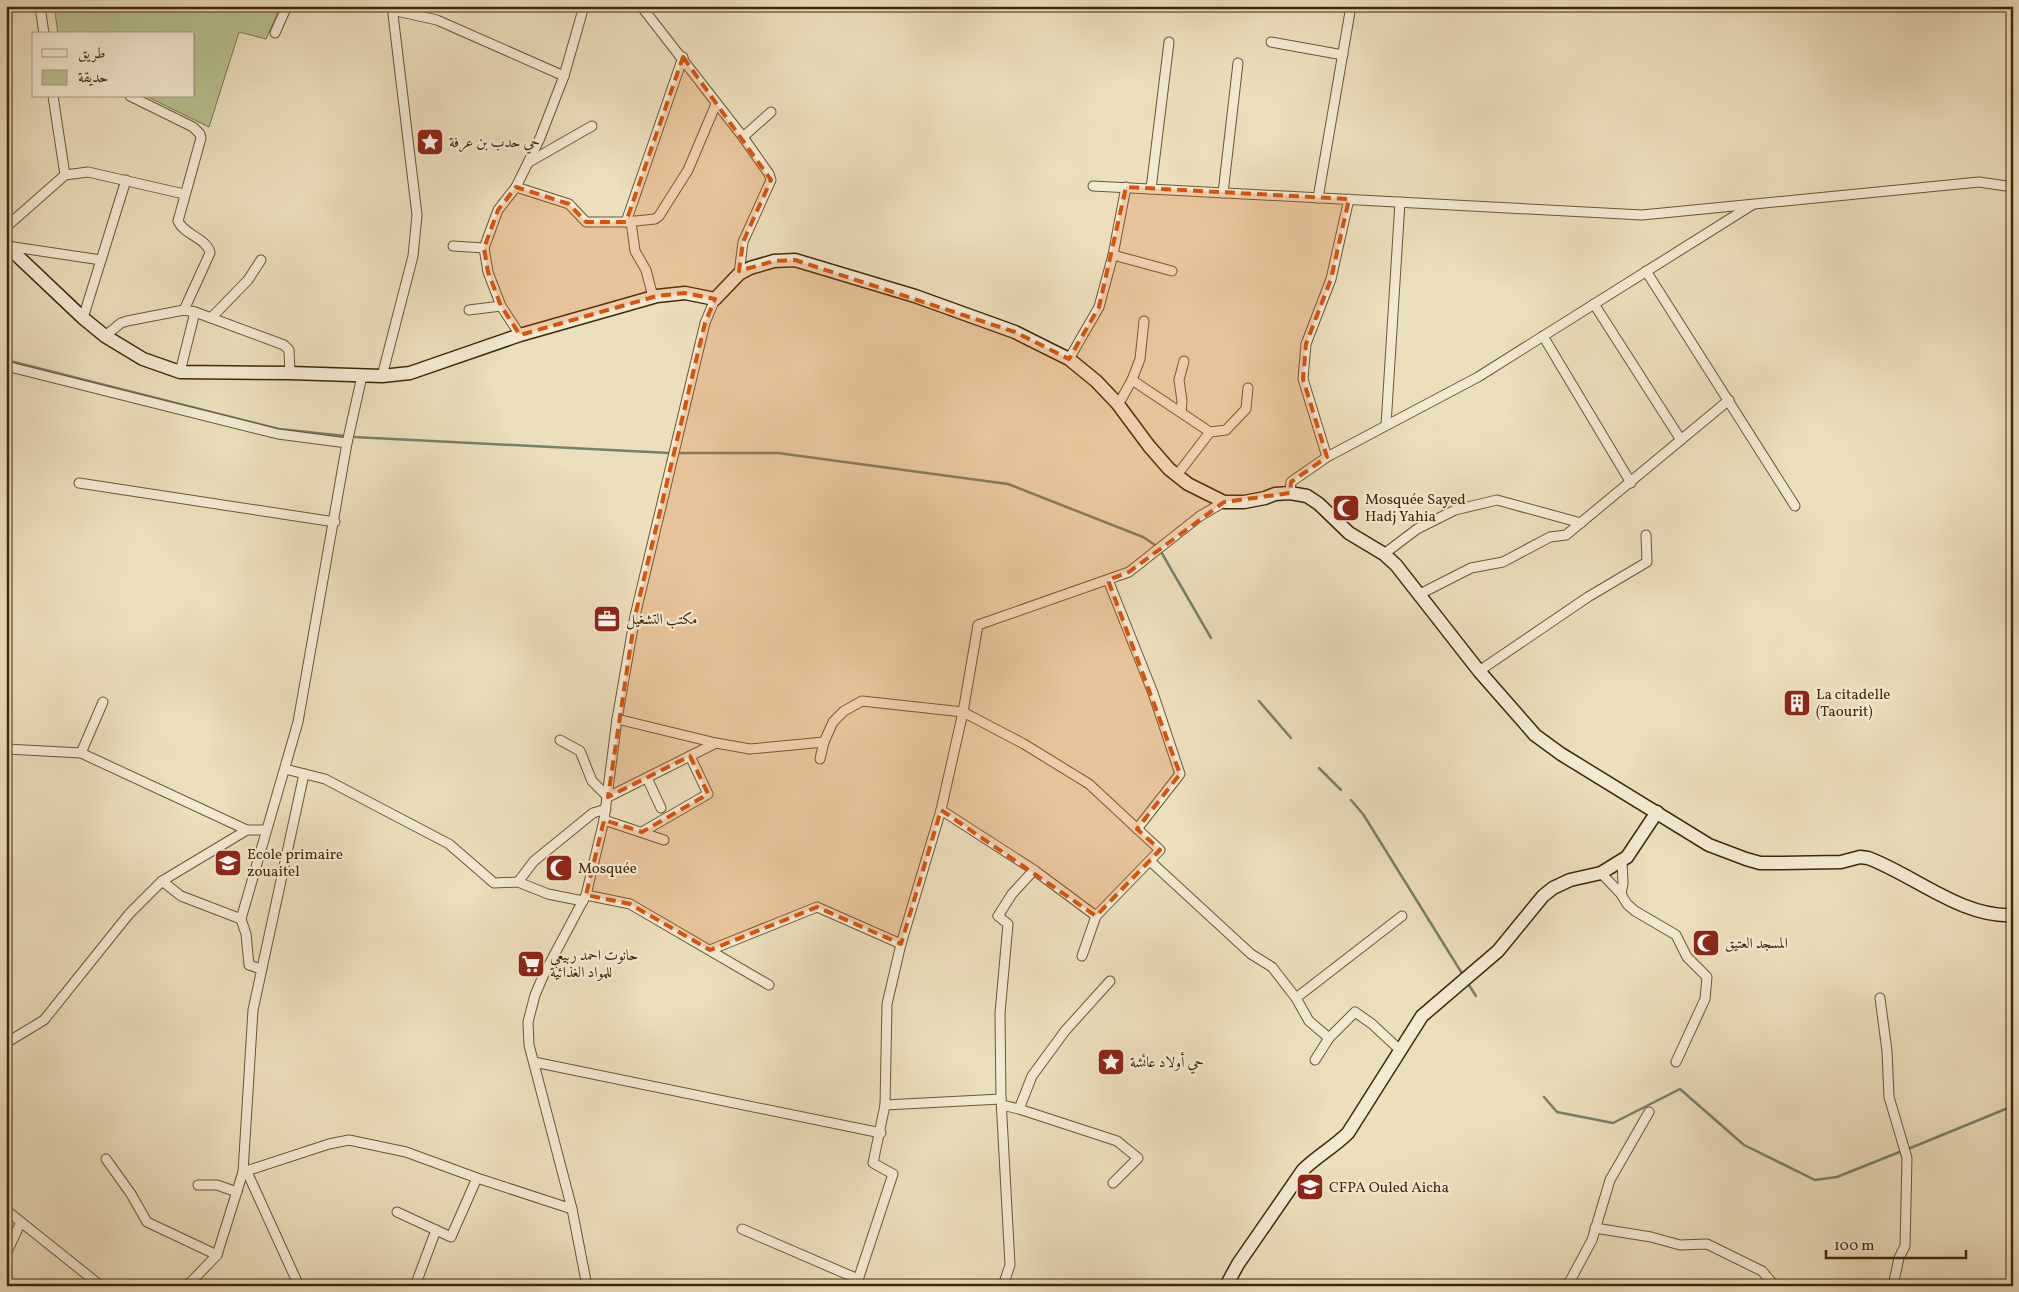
<svg xmlns="http://www.w3.org/2000/svg" width="2019" height="1292" viewBox="0 0 2019 1292" font-family="Vollkorn,Amiri,serif">
<rect width="100%" height="100%" fill="#ecdfbd"/>
<filter id="stains"><feTurbulence type="fractalNoise" baseFrequency=".004" numOctaves="4"/><feColorMatrix values="0 0 0 0 .2 0 0 0 0 .09 0 0 0 0 .02 0 0 0 .5 -.17"/></filter>
<radialGradient id="worn" r=".72"><stop offset=".6" stop-color="#630" stop-opacity="0"/><stop offset="1" stop-color="#630" stop-opacity=".3"/></radialGradient>
<path fill="#b9c190" stroke="#7c744c" d="M54,6H281L266,39L239,32L209,127L146,96H194V34H58Z"/>
<g fill="none" stroke-linecap="round" stroke-linejoin="round">
<g stroke="#75816a" stroke-width="2.5">
<path d="M6,360L279,429L345,436"/>
<path d="M354,437L669,453"/>
<path d="M678,453H778L1008,484L1143,537L1155,545"/>
<path d="M1160,550L1211,638"/>
<path d="M1259,701L1291,738"/>
<path d="M1319,768L1341,790"/>
<path d="M1351,800L1363,814L1463,975"/>
<path d="M1467,982L1476,996"/>
<path d="M1544,1097L1557,1112L1613,1123L1680,1089L1744,1145L1815,1180L1837,1177L1902,1151"/>
<path d="M1908,1149L2013,1106"/>
</g>
<g stroke="#6a5634" stroke-width="11">
<g id="street">
<path d="M40,6L44,34"/>
<path d="M641,6L743,137L769,174L771,180L743,242L739,274"/>
<path d="M392,10L437,20L564,76"/>
<path d="M275,33L287,6"/>
<path d="M1271,42L1343,55"/>
<path d="M53,96L65,175"/>
<path d="M130,96L193,127L200,134L201,138L178,221C184,235 207,238 210,253L184,310"/>
<path d="M743,137L771,112"/>
<path d="M529,162L592,126"/>
<path d="M1093,186L1642,215L1979,182L2013,187"/>
<path d="M516,187L569,204L586,222H626L655,219L659,216L688,170L716,104"/>
<path d="M1151,189L1169,42"/>
<path d="M1223,193L1238,63"/>
<path d="M1318,198L1351,6"/>
<path d="M626,222L683,57"/>
<path d="M631,222L635,251L646,270L653,297"/>
<path d="M6,227L65,175L88,172L184,194"/>
<path d="M7,246L101,260"/>
<path d="M453,246L484,248"/>
<path d="M1113,255L1172,271"/>
<path d="M1646,271L1795,506"/>
<path d="M1594,304L1681,440"/>
<path d="M469,310L501,306"/>
<path d="M83,318L126,180"/>
<path d="M211,318L248,280L261,260"/>
<path d="M520,335L501,306L488,272L484,248L498,210L516,187L540,138L564,76L584,6"/>
<path d="M105,336L121,323L127,321L184,310L195,312L284,345L289,350L290,373"/>
<path d="M1543,336L1631,483"/>
<path d="M1069,359L1099,307L1113,255L1126,187"/>
<path d="M6,366L278,434L347,443"/>
<path d="M180,372L195,312"/>
<path d="M382,376L413,256L417,215L392,6"/>
<path d="M1132,380L1210,432L1226,430L1246,409L1248,388"/>
<path d="M1118,405L1132,380L1140,359L1144,321"/>
<path d="M1181,412L1182,401L1179,380L1184,361"/>
<path d="M1386,425L1400,202"/>
<path d="M1327,457L1303,379L1306,344L1331,279L1349,199"/>
<path d="M1177,475L1210,432"/>
<path d="M79,483L335,522"/>
<path d="M1290,493L1291,482L1327,457L1478,377L1752,205"/>
<path d="M1384,554L1417,529L1455,510L1497,500L1581,523"/>
<path d="M1108,580L1153,693L1180,774L1137,829"/>
<path d="M1418,595L1471,568L1503,562L1550,537L1566,535L1729,400"/>
<path d="M1479,671L1588,597L1647,562L1646,535"/>
<path d="M617,719L716,743"/>
<path d="M560,740L580,751L592,781L608,797L716,743L750,749L824,742"/>
<path d="M6,749L81,753L247,830H265"/>
<path d="M81,753L103,702"/>
<path d="M820,759L824,742L833,722L844,711L862,701L963,712L1024,744L1089,784L1160,850L1096,916L1082,956"/>
<path d="M285,769L325,779L449,844L494,883L518,882L548,894L583,901"/>
<path d="M647,778L661,808"/>
<path d="M941,810L1034,870L1096,916"/>
<path d="M604,820L664,840"/>
<path d="M642,832L708,794L690,756"/>
<path d="M1150,861L1251,954L1272,967L1296,998L1309,1021L1329,1038"/>
<path d="M1601,873L1621,894L1627,904L1635,911L1676,935L1687,957L1707,977L1705,999L1676,1062"/>
<path d="M162,881L181,896L241,919"/>
<path d="M518,882L534,861L593,813L606,809"/>
<path d="M1621,894L1623,883L1622,861"/>
<path d="M586,895L630,904L769,985"/>
<path d="M710,950L817,907L901,944"/>
<path d="M261,969L249,965L246,934L241,919L298,722L347,443L362,376"/>
<path d="M1296,998L1402,916"/>
<path d="M1880,998L1887,1051L1889,1097L1907,1158L1905,1246L1899,1258L1893,1286"/>
<path d="M6,1043L44,1020L129,914L162,881L247,830"/>
<path d="M1315,1060L1329,1038L1355,1012L1372,1024L1401,1051"/>
<path d="M534,1062L881,1133"/>
<path d="M885,1105L1001,1099"/>
<path d="M1002,1105L1019,1109L1117,1141L1138,1158L1113,1183"/>
<path d="M1019,1109L1032,1076L1065,1031L1110,981"/>
<path d="M106,1159L131,1194L147,1222L217,1255"/>
<path d="M243,1172L329,1144L349,1140L406,1152L477,1178L572,1209"/>
<path d="M247,1172L299,1286"/>
<path d="M198,1185H217L237,1192"/>
<path d="M6,1210L101,1286"/>
<path d="M397,1212L451,1237L477,1178"/>
<path d="M1595,1228L1651,1237L1680,1245L1707,1244L1762,1271L1775,1286"/>
<path d="M742,1229L858,1279"/>
<path d="M6,1254L21,1222"/>
<path d="M187,1286L217,1255L243,1172L253,1010L304,774"/>
<path d="M415,1286L436,1230"/>
<path d="M587,1286L572,1209L529,1045L528,1022L535,995L544,974L586,895L604,820L617,719L635,616L705,323L715,299"/>
<path d="M856,1286L893,1174L873,1163L885,1105L887,1004L901,944L941,810L963,712L978,625L1129,572L1200,516L1224,502"/>
<path d="M1003,1286L1010,1265L1001,1099L1000,1013L1008,924L998,916L1012,894L1034,870"/>
<path d="M1564,1286L1570,1281L1592,1240L1610,1180L1649,1112"/>
</g>
</g>
<g stroke="#3e2807" stroke-width="15">
<g id="secondary">
<path d="M6,245L83,318L105,336L143,359L180,372L290,373L382,376L410,373L520,335L657,296L685,293L715,299L739,274L750,268L774,261L795,260L915,296L1015,332L1069,359L1096,381L1117,403L1149,446L1169,469L1188,484L1224,502H1244L1265,498L1275,494L1290,493L1307,496L1319,504L1349,533L1384,554L1396,565L1479,671L1535,735L1561,754L1709,845L1746,859L1760,863H1782L1841,862L1860,857L1868,858C1914,875 1962,918 2013,915"/>
<path d="M1226,1286L1238,1264L1303,1170C1317,1156 1334,1147 1348,1133L1422,1016L1498,951L1543,896L1553,888L1570,880L1601,873L1627,857L1657,812"/>
</g>
</g>
<use href="#street" stroke="#f3ead4" stroke-width="9"/>
<use href="#secondary" stroke="#f3ead4" stroke-width="12"/>
</g>
<path fill="#d7540c" fill-opacity="0.2" stroke="#d7540c" stroke-width="4" stroke-dasharray="10 6" stroke-linejoin="round" d="M683,57L771,180L743,242L739,271L774,261L795,260L1015,332L1069,359L1099,307L1126,187L1349,199L1331,279L1306,344L1303,379L1327,457L1291,482L1290,493L1224,502L1129,572L1108,580L1180,774L1137,829L1160,850L1096,916L941,810L901,944L817,907L710,950L630,904L586,895L604,820L642,832L708,794L690,756L608,797L635,616L705,323L715,299L685,293L657,296L520,335L501,306L488,272L484,248L498,210L516,187L569,204L586,222H626Z"/>
<defs>
<g id="sight-square" transform="scale(1.4375)"><rect x="-9" y="-9" width="18" height="18" rx="4" fill="#8f2418" stroke="#f3ead4"/><path d="M0-6L1.8-2.2L6-1.7L2.9 1.2L3.7 5.4L0 3.3L-3.7 5.4L-2.9 1.2L-6-1.7L-1.8-2.2Z" fill="#fff"/></g>
<g id="mosque-square" transform="scale(1.4375)"><rect x="-9" y="-9" width="18" height="18" rx="4" fill="#8f2418" stroke="#f3ead4"/><path d="M3.5-4.9A6 6 0 1 0 3.5 4.9A5 5 0 1 1 3.5-4.9Z" fill="#fff"/></g>
<g id="office-square" transform="scale(1.4375)"><rect x="-9" y="-9" width="18" height="18" rx="4" fill="#8f2418" stroke="#f3ead4"/><path d="M-6-3h4V-5.5h4V-3h4V5H-6ZM-1-4.5V-3h2v-1.5ZM-6 0V1H6V0Z" fill="#fff"/></g>
<g id="building-square" transform="scale(1.4375)"><rect x="-9" y="-9" width="18" height="18" rx="4" fill="#8f2418" stroke="#f3ead4"/><path d="M-4-6H4V6H1V3H-1V6H-4ZM-2.5-4.3h1.7v1.8h-1.7ZM.8-4.3h1.7v1.8H.8ZM-2.5-1h1.7V.8h-1.7ZM.8-1h1.7V.8H.8Z" fill="#fff"/></g>
<g id="school-square" transform="scale(1.4375)"><rect x="-9" y="-9" width="18" height="18" rx="4" fill="#8f2418" stroke="#f3ead4"/><path d="M0-5L7-2L0 1L-7-2ZM-4 1L0 2.5L4 1V4Q0 6-4 4Z" fill="#fff"/></g>
<g id="supermarket-square" transform="scale(1.4375)"><rect x="-9" y="-9" width="18" height="18" rx="4" fill="#8f2418" stroke="#f3ead4"/><path d="M-6-5.5h2.5l.6 2H6L4.5 2H-2.5L-4.4-4H-6ZM-1.5 3.2a1.3 1.3 0 1 0 .1 0ZM3 3.2a1.3 1.3 0 1 0 .1 0Z" fill="#fff"/></g>
<g id="university-square" transform="scale(1.4375)"><rect x="-9" y="-9" width="18" height="18" rx="4" fill="#8f2418" stroke="#f3ead4"/><path d="M0-5L7-2L0 1L-7-2ZM-4 1L0 2.5L4 1V4Q0 6-4 4Z" fill="#fff"/></g>
</defs>
<g fill-rule="evenodd">
<use href="#sight-square" x="430" y="142"/>
<use href="#mosque-square" x="1346" y="508"/>
<use href="#office-square" x="607" y="619"/>
<use href="#building-square" x="1797" y="703"/>
<use href="#school-square" x="228" y="863"/>
<use href="#mosque-square" x="559" y="868"/>
<use href="#mosque-square" x="1706" y="943"/>
<use href="#supermarket-square" x="531" y="964"/>
<use href="#sight-square" x="1111" y="1062"/>
<use href="#university-square" x="1310" y="1187"/>
</g>
<g text-anchor="middle" stroke-width="4.5" stroke-linejoin="round" paint-order="stroke">
<g font-size="15" fill="#3e2807" stroke="#f3ead4" text-anchor="start">
<text x="449" y="147">حي حدب بن عرفة</text>
<text x="1365" y="504">Mosquée Sayed<tspan x="1365" dy="17">Hadj Yahia</tspan></text>
<text x="626" y="624">مكتب التشغيل</text>
<text x="1816" y="699">La citadelle<tspan x="1816" dy="17">(Taourit)</tspan></text>
<text x="247" y="859">Ecole primaire<tspan x="247" dy="17">zouaitel</tspan></text>
<text x="578" y="873">Mosquée</text>
<text x="1725" y="948">المسجد العتيق</text>
<text x="550" y="960">حانوت احمد ربيعي<tspan x="550" dy="17">للمواد الغذائية</tspan></text>
<text x="1130" y="1067">حي أولاد عائشة</text>
<text x="1329" y="1192">CFPA Ouled Aicha</text>
</g>
</g>
<rect width="2019" height="1292" fill="none" stroke="#ecdfbd" stroke-width="25"/>
<rect x="8" y="8" width="2004" height="1277" fill="none" stroke="#3e2807" stroke-width="2.5"/>
<rect x="12" y="12" width="1994" height="1267" fill="none" stroke="#3e2807"/>
<rect x="32" y="32" width="162" height="65" fill="#f3ead4" stroke="#ab9c82"/>
<rect x="42" y="49" width="25" height="8" fill="#f3ead4" stroke="#ab9c82"/>
<text x="78" y="58" font-size="15" fill="#3e2807">طريق</text>
<rect x="42" y="70" width="25" height="15" fill="#b9c190" stroke="#ab9c82"/>
<text x="78" y="82" font-size="15" fill="#3e2807">حديقة</text>
<path d="M1826 1250v8h140v-8" fill="none" stroke="#3e2807" stroke-width="2.5"/>
<text x="1834" y="1250" font-size="15" fill="#3e2807" stroke="#f3ead4" stroke-width="4" paint-order="stroke">100 m</text>
<rect width="100%" height="100%" filter="url(#stains)"/>
<rect width="100%" height="100%" fill="url(#worn)"/>
</svg>
